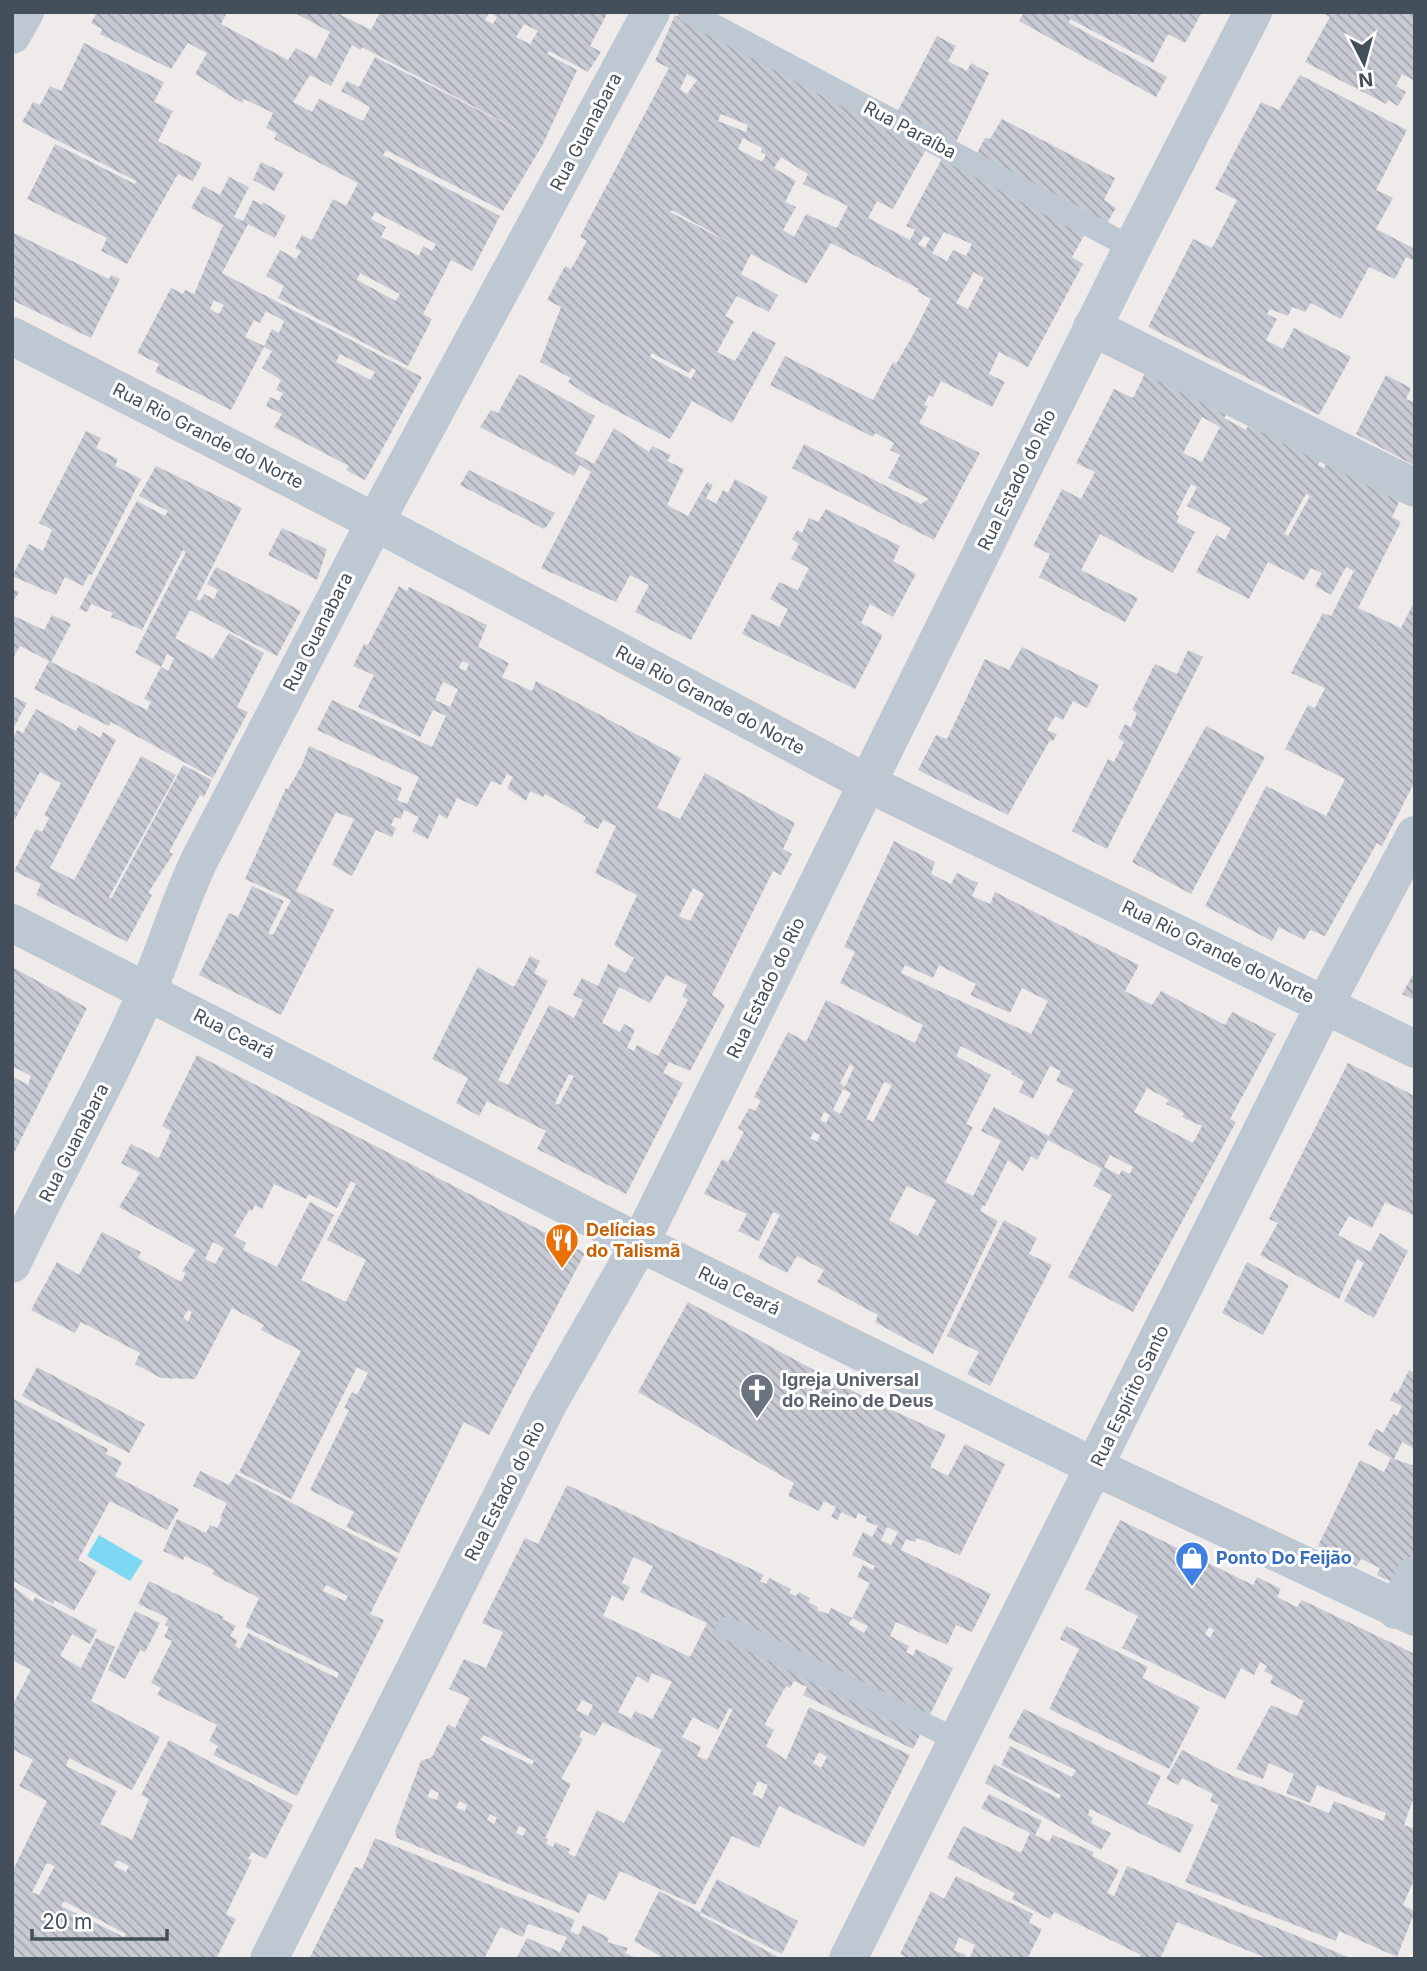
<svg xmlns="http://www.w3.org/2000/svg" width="1427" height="1971" viewBox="0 0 1427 1971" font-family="Inter,sans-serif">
<defs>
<pattern id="building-back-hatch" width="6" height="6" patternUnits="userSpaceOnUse" patternTransform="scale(1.75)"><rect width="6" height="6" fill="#c7cad2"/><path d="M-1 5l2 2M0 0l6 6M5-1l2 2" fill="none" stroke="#a3a6ad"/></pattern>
</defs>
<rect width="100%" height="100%" fill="#efebeb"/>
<path fill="#7dd8f3" d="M99,1535L143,1561L130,1581L87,1556Z"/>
<g fill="url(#building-back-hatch)" fill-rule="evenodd">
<path d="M97,12H227L221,24L288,60L296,48L316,59L330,32L293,12H342L341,15L371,30L380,12H608L590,46L601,52L588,72L549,51L547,54L577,70L543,144L503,211L386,150L383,155L500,216L472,271L451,260L423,314L432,319L408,366L278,298L284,286L266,276L280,250L296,259L301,251L295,248L302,235L312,240L333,199L346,206L358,183L274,139L277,133L266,128L273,113L244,99L242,103L195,74L207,53L188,43L171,69L100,34L102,29L91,23ZM489,13L497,17L493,24L485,20ZM524,24L538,31L530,44L516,37ZM352,45L361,50L362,47L529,136L375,57L359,87L347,81L341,91L370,107L363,121L319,99L312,112L293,102L310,75L331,86ZM375,212L436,244L432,251L423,246L419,256L381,237L386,227L371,219ZM360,273L400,294L396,301L357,280Z"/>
<path d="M1024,12H1202L1185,43L1168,34L1153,63L1070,19L1069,23L1167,77L1156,97L1019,21Z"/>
<path d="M1321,12H1415V81L1402,74L1396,86L1406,92L1398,106L1388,100L1386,104L1305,62L1330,17Z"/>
<path d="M675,15L929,144L893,209L877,201L868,218L910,240L915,230L906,226L945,153L1085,234L1072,257L1083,264L1028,367L999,352L989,374L1005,382L992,407L941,381L933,397L929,395L924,405L928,406L919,423L980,453L934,540L792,468L804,444L921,504L929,499L888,478L900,455L890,450L894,443L875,433L873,437L770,385L785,356L873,400L893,362L896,364L913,335L931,299L917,291L919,289L831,243L806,284L751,254L741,274L778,295L769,312L737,296L725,316L734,321L717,352L735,361L753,331L776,343L732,423L692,401L670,439L587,395L568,382L571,378L540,362L561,307L547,300L565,266L571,269L587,241L580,237L589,219L669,68L655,61ZM687,74L697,80L687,94L680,89ZM721,114L748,125L746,132L718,121ZM743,138L762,148L761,152L766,155L762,162L738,149ZM781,157L808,174L803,184L848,206L837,228L806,214L794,237L783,230L796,207L785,202L796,181L774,168ZM672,210L736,246L670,212ZM944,232L972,244L966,256L953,250L947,261L932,253ZM924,236L930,238L925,248L918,244ZM974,272L984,278L968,309L956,303ZM652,353L689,373L692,368L696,370L691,379L650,357Z"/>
<path d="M937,36L956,46L948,61L967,71L971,63L989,73L954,146L896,114Z"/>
<path d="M84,43L164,82L154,102L173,111L158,141L202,163L193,181L178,174L127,264L101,251L107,238L27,199L55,144L135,184L136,181L22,122L33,102L40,105L50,86L61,91Z"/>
<path d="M1300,75L1407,130L1376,190L1393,198L1376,229L1415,249V261L1406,257L1395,279L1369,267L1341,319L1311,303L1305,312L1292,307L1288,316L1270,309L1267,314L1277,319L1266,340L1283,349L1294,328L1351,357L1319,415L1148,327L1193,239L1212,248L1237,200L1215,189L1261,102L1279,110Z"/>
<path d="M1002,119L1115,178L1104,200L1116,208L1104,228L975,157L985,138L990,139Z"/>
<path d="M261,162L284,173L274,191L253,180Z"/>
<path d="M229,177L249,187L234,217L243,221L253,200L262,205L263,202L286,216L275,238L248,224L222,273L422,377L365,480L346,470L349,466L274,427L282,414L266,406L270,397L279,401L283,393L276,390L281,380L262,368L272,351L264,347L231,410L155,372L159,364L137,353L171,288L183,294L185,290L194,294L195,292L223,225L191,208L203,186L220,195ZM214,300L224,305L219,314L210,309ZM266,311L284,321L279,333L272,329L264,346L245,337L254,320L260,323ZM340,354L375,372L370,380L336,362Z"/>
<path d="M12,232L109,279L111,275L120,279L91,338L12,300Z"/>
<path d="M1149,365L1231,407L1224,418L1246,430L1252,418L1323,455L1318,465L1324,468L1329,458L1402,496L1392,517L1401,522L1358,608L1401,628L1415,600V781L1382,846L1377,843L1325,936L1310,930L1304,940L1279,927L1272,941L1205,906L1266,786L1326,816L1345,779L1285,749L1308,705L1315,708L1325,688L1291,673L1323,613L1331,616L1354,571L1346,567L1331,595L1315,586L1322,573L1311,568L1304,580L1268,562L1249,599L1196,572L1216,535L1225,540L1231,528L1187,506L1197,487L1191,484L1176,514L1179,516L1177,522L1195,532L1173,573L1100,534L1081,570L1138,598L1125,622L1039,577L1050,554L1033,546L1062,489L1081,499L1095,472L1076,463L1114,389L1133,398ZM1202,417L1220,427L1202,462L1183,453ZM1306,494L1310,496L1288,536L1284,534Z"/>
<path d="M519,374L595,416L575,454L594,464L614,428L649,452L652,446L671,455L667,461L684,469L667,505L688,516L707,482L713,485L706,498L716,504L723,490L728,493L735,479L768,497L691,640L635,612L649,585L630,575L616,602L541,568L591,472L580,465L574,476L480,427L491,410L498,413Z"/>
<path d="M1386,375L1411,388L1406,399L1415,403V466L1356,434Z"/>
<path d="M86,431L101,438L96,448L118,459L115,466L141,479L92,575L89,574L83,586L65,577L56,595L12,576L29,544L43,551L52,530L57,532L39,523Z"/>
<path d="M156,466L242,508L196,599L200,601L204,594L214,599L218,590L207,584L216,567L301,611L277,656L190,610L175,638L213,659L229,633L264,653L237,707L248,712L213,778L111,722L109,726L34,689L49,661L20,646L12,660V615L44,630L52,615L71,624L51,662L147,710L151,702L144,699L161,667L168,671L174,658L167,654L161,667L135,653L186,552L183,550L142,630L111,617L113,613L91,604L87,612L79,609L137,501L165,516L168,511L139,496Z"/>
<path d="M469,470L555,513L547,526L544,529L460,485Z"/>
<path d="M826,509L900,546L893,561L916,574L893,617L870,604L861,623L883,635L855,689L742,634L752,614L779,627L788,609L770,599L779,582L798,590L809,568L791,559L799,544L792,539L797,530L802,533L809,518L818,522Z"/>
<path d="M282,528L327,549L317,580L268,555Z"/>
<path d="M399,586L407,591L409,587L487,625L478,647L509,663L502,677L532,691L536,681L681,758L657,808L680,819L705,773L795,823L783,849L792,854L781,875L773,871L712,995L725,1005L690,1071L669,1062L663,1073L683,1083L626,1194L537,1149L546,1131L487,1101L479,1116L456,1103L468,1078L432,1059L478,967L514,987L530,956L540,961L534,973L548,981L498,1080L508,1085L549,1005L574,1018L583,1000L573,995L582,978L598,986L608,964L626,973L634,958L614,945L637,895L595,873L616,826L603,820L598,829L583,822L586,817L545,794L543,797L530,791L526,801L507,788L513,777L507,774L501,785L491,781L477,807L457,798L447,819L439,814L428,839L412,831L419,817L404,810L401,819L395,817L391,825L396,828L392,837L376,830L352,876L332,865L354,819L336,812L296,891L334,910L281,1015L199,975L229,913L238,917L252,886L284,901L268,933L273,935L291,900L245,879L286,788L288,789L302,765L309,746L402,788L397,800L407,804L419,777L317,730L332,700L432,747L446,716L433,710L420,737L358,707L374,675L353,666L364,644L368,645ZM462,661L469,664L466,671L459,668ZM443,682L458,689L450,707L435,700ZM693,888L704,894L690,921L679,916ZM666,975L687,985L682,996L688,1000L658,1056L637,1045L634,1051L627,1048L635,1030L624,1024L620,1032L602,1023L619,987L650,1003ZM569,1074L574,1076L559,1105L555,1103Z"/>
<path d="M12,589L19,592L12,604Z"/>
<path d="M1022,647L1099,685L1087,708L1073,701L1063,720L1055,716L1047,730L1057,734L1053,741L1050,740L1008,815L918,770L936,735L947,739L985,659L1009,670Z"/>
<path d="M1188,650L1203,657L1107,849L1072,831L1108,759L1114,762L1124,742L1118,738L1125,724L1131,727L1137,713L1132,710L1155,664L1177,674Z"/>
<path d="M12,696L27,703L12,731Z"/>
<path d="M36,709L76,731L79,725L100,738L103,732L116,740L50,868L74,880L141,756L176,775L109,897L111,899L183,765L212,780L204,797L200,795L169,852L173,854L148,893L152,895L127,942L36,895L41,884L14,871L36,829L42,832L49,818L44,815L61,783L40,772L12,825V740L17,730L23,733Z"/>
<path d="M1206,726L1265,757L1191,894L1132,862Z"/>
<path d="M894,841L935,862L931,874L951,884L957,873L978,883L972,896L990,904L995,892L1139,965L1125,991L1152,1005L1161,991L1225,1025L1232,1012L1276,1034L1230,1119L1236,1122L1133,1312L1068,1277L1112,1195L1093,1186L1102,1169L1048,1140L1037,1160L1031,1156L1023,1171L1008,1160L985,1206L983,1205L980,1211L998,1221L933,1354L875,1322L878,1315L817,1282L824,1270L797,1256L787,1273L758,1258L780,1215L773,1212L759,1241L738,1231L747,1214L704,1194L722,1159L728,1162L744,1132L738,1128L749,1108L755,1111L761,1101L754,1097L788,1032L806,1042L826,1000L915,1043L923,1025L840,983L855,952L844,947ZM905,965L933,978L939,965L976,984L970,995L1010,1013L1022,988L1048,1001L1031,1034L901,973ZM961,1046L1012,1072L1011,1074L1024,1081L1019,1092L1033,1099L1050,1066L1061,1071L1056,1081L1074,1090L1049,1136L994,1107L981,1131L1001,1141L973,1196L945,1182L973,1127L966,1124L991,1075L956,1056ZM850,1064L854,1067L845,1087L840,1083ZM884,1082L892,1085L873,1122L866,1119ZM1147,1088L1169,1100L1166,1104L1184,1113L1182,1117L1202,1126L1193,1143L1134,1112ZM843,1089L851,1093L840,1114L833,1110ZM824,1112L830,1115L826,1123L820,1120ZM814,1132L820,1135L817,1142L810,1138ZM1110,1155L1133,1167L1130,1174L1122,1170L1119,1175L1104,1167ZM907,1186L936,1200L918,1236L889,1220Z"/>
<path d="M12,967L87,1008L12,1157V1076L28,1085L31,1076L12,1066Z"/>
<path d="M1415,971V1000L1402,994Z"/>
<path d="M197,1055L585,1253L489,1435L464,1422L399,1553L346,1527L354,1512L310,1490L349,1410L344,1408L352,1392L357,1395L368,1373L357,1367L291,1499L239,1472L301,1351L261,1330L264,1325L232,1308L195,1379L161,1378L135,1364L140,1353L81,1322L75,1333L31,1310L57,1262L79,1275L102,1232L141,1252L138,1258L181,1282L186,1273L182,1271L196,1250L119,1207L140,1173L121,1163L131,1144L159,1158L171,1131L162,1126ZM351,1181L356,1184L327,1240L366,1260L346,1302L301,1280L334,1215L310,1202L277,1267L243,1250L246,1243L234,1236L249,1210L252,1211L255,1205L262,1209L274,1184L306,1199L309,1194L337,1208ZM213,1242L224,1248L215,1264L205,1259ZM188,1310L192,1312L188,1322L183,1318Z"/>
<path d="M1348,1063L1415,1096V1216L1385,1202L1372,1228L1349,1216L1338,1235L1370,1252L1380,1233L1408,1251L1374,1318L1344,1301L1364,1263L1357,1259L1339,1299L1260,1255L1278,1223L1269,1219Z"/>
<path d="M1004,1220L1037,1238L1029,1254L1052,1265L990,1386L967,1374L979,1352L947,1336Z"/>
<path d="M1247,1262L1289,1285L1263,1335L1222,1313Z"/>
<path d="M688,1302L864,1397L946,1435L930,1467L948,1476L965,1444L1005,1464L960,1555L917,1538L915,1542L906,1539L901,1550L991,1594L972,1632L956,1625L947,1645L896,1622L890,1636L909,1646L906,1652L913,1656L916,1649L953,1668L913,1749L803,1695L807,1687L794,1681L790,1688L786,1686L766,1722L765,1725L774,1730L766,1746L786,1760L809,1707L910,1755L864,1847L779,1806L759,1848L732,1836L695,1905L620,1871L605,1901L589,1893L579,1913L397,1838L395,1831L421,1761L432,1757L448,1724L455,1728L470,1698L449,1689L464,1659L486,1668L503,1632L482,1623L525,1538L538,1544L567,1485L754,1570L764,1575L760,1581L766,1584L769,1578L791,1589L789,1593L796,1596L799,1592L810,1598L808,1602L818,1607L817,1610L828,1614L831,1608L852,1618L870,1583L857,1577L863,1565L873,1570L875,1566L852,1555L863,1532L872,1537L878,1526L865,1521L867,1517L858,1513L856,1519L841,1512L838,1520L831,1517L836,1507L824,1501L819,1511L788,1496L794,1483L638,1392ZM887,1527L898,1532L891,1545L881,1540ZM633,1557L653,1566L640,1592L707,1623L690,1657L603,1616L612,1595L623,1601L630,1587L622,1583ZM852,1618L868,1626L864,1633L849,1624ZM652,1673L672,1682L652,1719L635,1711L631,1719L618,1712L637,1676L648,1683ZM582,1700L593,1705L588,1716L576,1710ZM729,1708L733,1709L707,1760L697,1756L701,1747L682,1737L693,1717L718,1730ZM603,1722L662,1750L624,1823L597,1810L575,1857L568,1853L570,1849L555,1842L553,1847L546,1844L548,1839L545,1838L571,1784L561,1779L583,1739L579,1737L582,1730L595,1736ZM484,1735L534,1761L532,1765L480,1740ZM819,1752L827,1757L821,1768L813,1763ZM758,1781L768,1785L762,1799L752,1794ZM431,1789L439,1793L437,1800L427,1797ZM459,1801L467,1805L465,1811L456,1808ZM490,1814L497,1818L494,1824L487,1820ZM519,1826L526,1829L523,1836L516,1833Z"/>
<path d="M37,1367L145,1424L129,1453L22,1396Z"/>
<path d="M1409,1370L1415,1373V1449L1402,1442L1394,1459L1415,1466V1571L1406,1589L1377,1575L1380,1568L1361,1559L1357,1566L1318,1546L1360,1460L1384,1472L1391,1458L1368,1445L1376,1429L1383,1433L1393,1414L1397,1416L1402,1406L1390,1400L1394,1392L1397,1394Z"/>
<path d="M12,1398L108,1449L106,1454L122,1462L115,1476L179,1509L167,1530L110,1501L78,1560L97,1571L74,1611L55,1600L53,1604L12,1580Z"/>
<path d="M200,1471L229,1485L236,1474L398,1558L370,1614L384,1620L297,1796L213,1755L218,1746L209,1741L217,1725L157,1695L161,1688L151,1683L172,1641L164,1637L169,1627L165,1625L168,1618L138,1604L149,1581L224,1617L222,1619L236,1626L230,1636L237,1640L235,1646L240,1649L248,1633L337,1678L339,1673L245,1627L259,1598L212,1574L214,1570L185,1556L183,1560L163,1551L177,1519L206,1533L210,1525L217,1528L222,1519L220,1518L227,1503L193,1486ZM326,1585L348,1596L345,1601L323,1591Z"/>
<path d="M1120,1520L1253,1585L1257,1577L1281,1589L1277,1597L1297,1607L1302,1600L1415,1654V1794L1404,1825L1415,1829V1877L1403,1905L1415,1911L1397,1957L1339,1931L1336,1941L1185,1882L1219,1805L1210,1801L1213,1794L1182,1778L1178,1785L1166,1779L1182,1750L1233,1776L1329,1813L1334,1801L1383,1821L1386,1813L1317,1785L1310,1803L1286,1793L1294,1774L1269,1763L1263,1779L1236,1769L1271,1705L1297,1716L1304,1701L1270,1683L1273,1676L1264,1671L1267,1666L1260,1662L1254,1675L1241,1668L1225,1699L1122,1648L1138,1616L1085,1589ZM1195,1568L1200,1570L1196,1579L1191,1576ZM1209,1627L1214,1630L1210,1638L1205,1634Z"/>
<path d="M12,1585L33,1602L35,1597L97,1630L90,1644L72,1634L60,1656L81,1668L96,1638L115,1647L91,1701L160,1737L132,1790L69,1758L66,1766L117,1791L100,1824L132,1840L149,1799L141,1795L169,1740L293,1805L266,1859L252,1852L248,1859L252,1860L226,1914L236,1919L216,1959H12V1872L47,1801L19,1786L33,1760L12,1749V1706L31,1670L12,1660ZM117,1860L129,1866L126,1872L114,1866ZM47,1863L55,1866L39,1895L32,1892ZM64,1901L126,1934L124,1937L61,1906Z"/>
<path d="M135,1611L160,1623L145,1652L140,1650L125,1679L108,1670Z"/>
<path d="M1066,1626L1148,1667L1142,1678L1200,1707L1169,1769L1049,1709L1079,1649L1060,1639Z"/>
<path d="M1024,1709L1161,1776L1147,1804L1194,1825L1180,1853L1090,1809L1088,1815L1093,1818L1091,1823L1111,1833L1101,1850L985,1783L994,1764L1059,1799L1061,1795L1001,1765L1010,1746L1072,1777L1076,1770L1008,1738Z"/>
<path d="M989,1794L1042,1821L1035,1835L1049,1842L1053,1835L1094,1852L1092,1856L1119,1870L1107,1893L1114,1896L1127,1866L1353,1959H1269L1177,1922L1160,1959H1138L1141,1955L1054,1912L1050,1919L1012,1899L1015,1893L947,1858L963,1826L1021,1853L1030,1833L981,1808Z"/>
<path d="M375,1838L575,1920L570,1931L579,1935L583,1925L609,1938L607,1942L628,1948L625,1953L638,1959H516L527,1938L560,1952L567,1937L528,1924L523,1937L500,1927L484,1959H309L355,1867L362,1869Z"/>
<path d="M956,1876L1033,1914L1029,1923L1042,1929L1027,1959H974L970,1957L975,1945L959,1937L954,1950L966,1955L964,1959H910L900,1954L931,1891L944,1899Z"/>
<path d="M717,1879L798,1921L782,1954L700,1912Z"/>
<path d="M659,1891L701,1913L700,1915L782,1959H659L660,1956L634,1941Z"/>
</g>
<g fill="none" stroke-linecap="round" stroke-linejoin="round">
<g stroke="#bdc8d3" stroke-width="23">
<path d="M689,12L1132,248"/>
<path d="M727,1628L957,1740"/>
</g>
<g stroke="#bdc8d3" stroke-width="38">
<path d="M12,35L25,12"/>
<path d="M1092,327L1415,488"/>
<path d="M12,336L375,522L867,783L1415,1049"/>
<path d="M12,923L640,1243L1095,1467L1415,1617"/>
<path d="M12,1264C55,1172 107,1085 147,991C167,947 179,901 201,857L375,522L651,12"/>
<path d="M1396,1610L1415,1575"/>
<path d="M269,1959L548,1404L640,1243L1132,248L1253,12"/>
<path d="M848,1959L1325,1004L1415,835"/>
</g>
</g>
<defs>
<g id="restaurant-pin" transform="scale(1.75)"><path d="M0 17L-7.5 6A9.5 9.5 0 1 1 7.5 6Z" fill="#e8710a" stroke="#fff"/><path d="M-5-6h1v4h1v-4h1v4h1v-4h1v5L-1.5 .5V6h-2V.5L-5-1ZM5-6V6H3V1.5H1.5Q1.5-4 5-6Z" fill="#fff"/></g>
<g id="church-pin" transform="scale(1.75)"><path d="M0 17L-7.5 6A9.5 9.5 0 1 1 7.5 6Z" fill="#6b7280" stroke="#fff"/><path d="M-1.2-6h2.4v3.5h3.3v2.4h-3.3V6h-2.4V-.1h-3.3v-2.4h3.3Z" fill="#fff"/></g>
<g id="shop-pin" transform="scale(1.75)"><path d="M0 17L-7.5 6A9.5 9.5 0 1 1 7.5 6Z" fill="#3f7fe0" stroke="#fff"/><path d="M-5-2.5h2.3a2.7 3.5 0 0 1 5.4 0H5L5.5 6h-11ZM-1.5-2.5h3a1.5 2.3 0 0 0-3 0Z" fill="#fff"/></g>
</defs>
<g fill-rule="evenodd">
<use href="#restaurant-pin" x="562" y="1240"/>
<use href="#church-pin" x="757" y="1390"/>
<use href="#shop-pin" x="1192" y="1558"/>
</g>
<g text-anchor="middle" stroke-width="6" stroke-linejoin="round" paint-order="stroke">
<g font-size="18" fill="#434f5a" stroke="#fff">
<text transform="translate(910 130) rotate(28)" y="6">Rua Paraíba</text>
<text transform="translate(586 132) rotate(-62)" y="6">Rua Guanabara</text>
<text transform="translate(208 436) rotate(27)" y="6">Rua Rio Grande do Norte</text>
<text transform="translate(1017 480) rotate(-64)" y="6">Rua Estado do Rio</text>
<text transform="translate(318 632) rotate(-63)" y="6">Rua Guanabara</text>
<text transform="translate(710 700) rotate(28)" y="6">Rua Rio Grande do Norte</text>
<text transform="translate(1218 952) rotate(26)" y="6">Rua Rio Grande do Norte</text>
<text transform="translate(766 988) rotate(-64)" y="6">Rua Estado do Rio</text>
<text transform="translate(234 1034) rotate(27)" y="6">Rua Ceará</text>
<text transform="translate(74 1143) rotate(-63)" y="6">Rua Guanabara</text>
<text transform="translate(739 1291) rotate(26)" y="6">Rua Ceará</text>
<text transform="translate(1130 1396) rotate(-64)" y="6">Rua Espírito Santo</text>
<text transform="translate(505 1491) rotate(-63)" y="6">Rua Estado do Rio</text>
</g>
<g font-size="18" font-weight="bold" fill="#c56008" stroke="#fff" text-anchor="start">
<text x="586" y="1236">Delícias<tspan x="586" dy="21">do Talismã</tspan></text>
</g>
<g font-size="18" font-weight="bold" fill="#5b616d" stroke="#fff" text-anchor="start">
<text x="782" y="1386">Igreja Universal<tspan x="782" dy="21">do Reino de Deus</tspan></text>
</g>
<g font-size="18" font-weight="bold" fill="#366cbe" stroke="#fff" text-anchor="start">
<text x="1216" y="1564">Ponto Do Feijão</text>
</g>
</g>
<rect width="1427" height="1971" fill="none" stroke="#434f5a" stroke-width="28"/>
<g transform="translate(1364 63) rotate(174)" stroke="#ffffff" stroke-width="5" paint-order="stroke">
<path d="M0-5L12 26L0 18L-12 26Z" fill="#434f5a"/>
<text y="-10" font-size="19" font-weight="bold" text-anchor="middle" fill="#434f5a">N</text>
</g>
<path d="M32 1929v10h135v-10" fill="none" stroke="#434f5a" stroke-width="3.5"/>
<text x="42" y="1929" font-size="21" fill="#434f5a" stroke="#ffffff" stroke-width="5" paint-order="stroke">20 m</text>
</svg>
